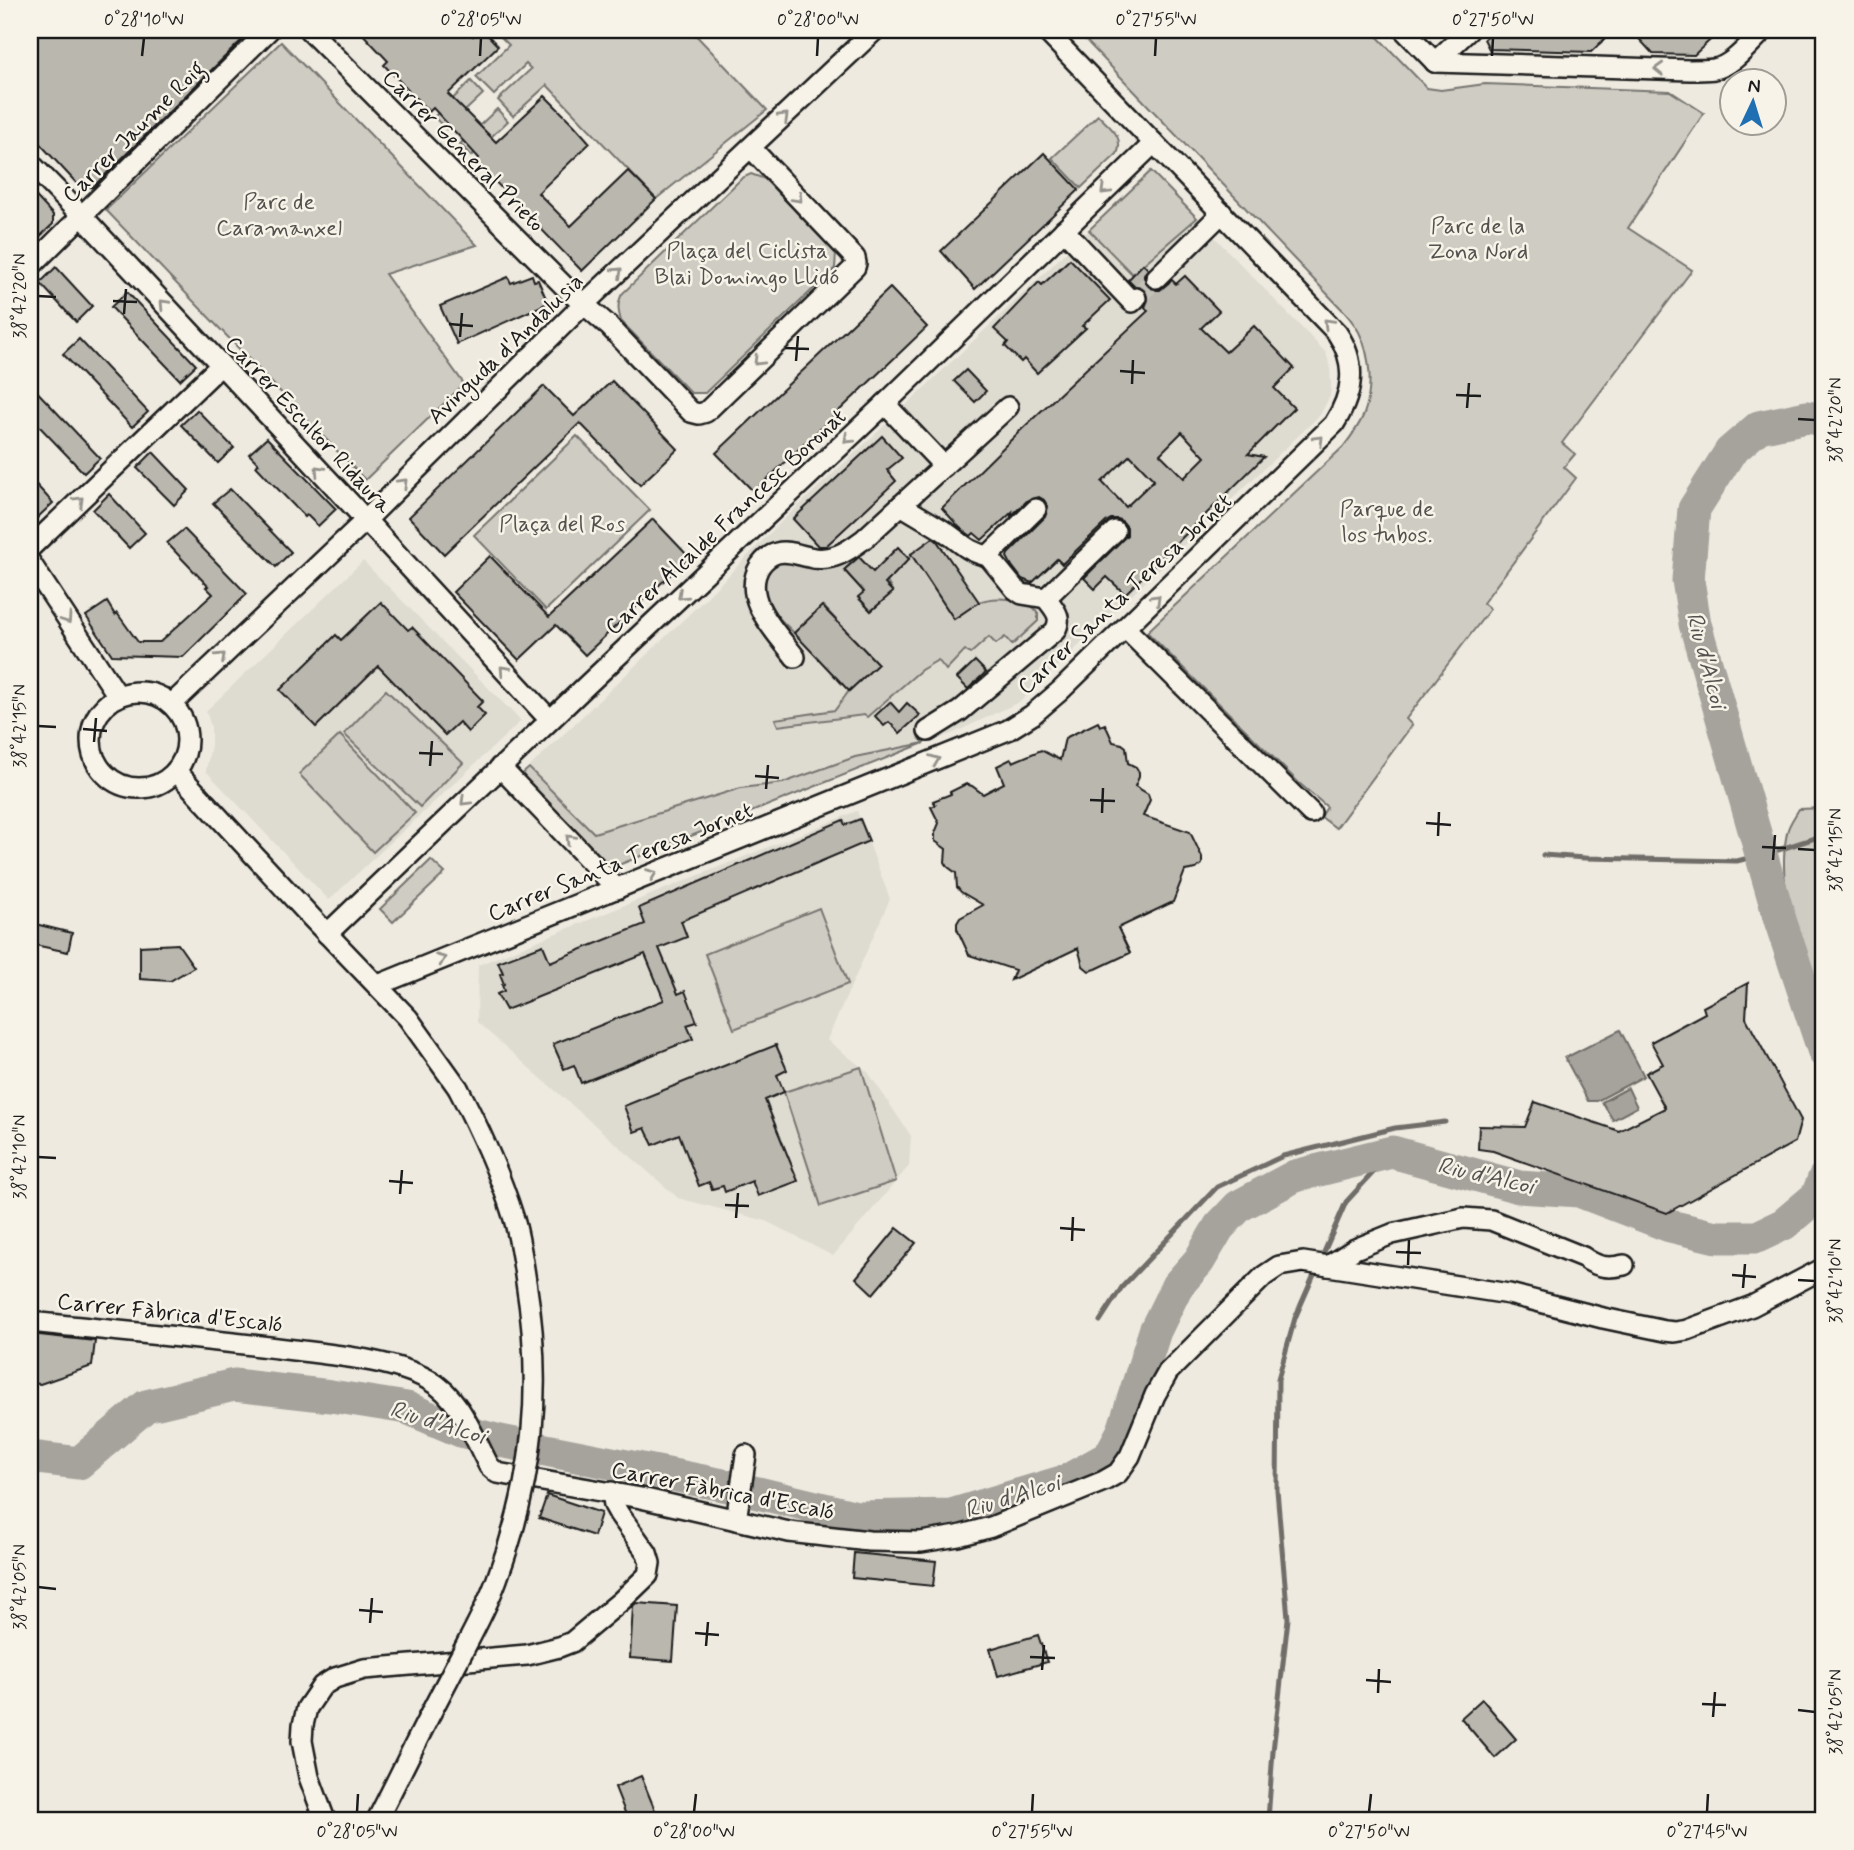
<svg xmlns="http://www.w3.org/2000/svg" width="1854" height="1850" viewBox="0 0 1854 1850" font-family="Mynerve,sans-serif">
<rect width="100%" height="100%" fill="#eeeae0"/>
<filter id="ink" filterUnits="userSpaceOnUse"><feTurbulence type="fractalNoise" baseFrequency=".0143" numOctaves="2"/><feDisplacementMap in="SourceGraphic" scale="14" xChannelSelector="R" yChannelSelector="G"/><feConvolveMatrix kernelMatrix="1 2 1 2 8 2 1 2 1" color-interpolation-filters="sRGB"/></filter>
<g filter="url(#ink)">
<g fill="#dedbd1">
<path d="M1151,171L1326,353L1330,366L1331,387L1330,396L1320,415L1021,701L954,733L924,743L630,861L621,864H607L520,776L705,599L781,522L901,410Z"/>
<path d="M363,561L521,721L329,900L206,771L211,745V727L206,711Z"/>
<path d="M857,811L890,899L827,1040L868,1072L911,1136L909,1166L833,1256L766,1221L678,1198L477,1022L478,965Z"/>
</g>
<g fill="#cfccc3" stroke="#767470" stroke-width="2">
<path d="M494,30H691L767,110L656,199L547,85L513,116L498,100L531,69L526,64L494,95L476,77L509,45Z"/>
<path d="M1076,30H1371L1427,88L1441,90L1485,84L1670,91L1704,113L1628,228L1692,270L1562,443L1575,454L1564,467L1576,478L1483,603L1490,609L1406,719L1412,725L1336,828L1321,817L1327,807L1299,783L1147,632L1343,447C1351,437 1359,426 1364,414C1373,389 1371,356 1359,332C1353,321 1344,311 1335,302Z"/>
<path d="M281,42L477,245L385,274L464,384L365,480L106,210Z"/>
<path d="M471,81L483,94L446,129L434,117Z"/>
<path d="M497,109L508,121L471,156L460,144Z"/>
<path d="M1098,115C1109,127 1125,136 1117,154L1081,188L1052,158Z"/>
<path d="M1151,171L1197,218L1132,274L1089,230Z"/>
<path d="M751,174L765,179L836,253L835,268L705,393H691L621,321C618,310 617,304 622,294L742,178Z"/>
<path d="M577,436L650,510L546,610L474,535Z"/>
<path d="M911,554L954,619C962,614 969,607 977,603C993,595 1029,598 1038,613V621L1012,645L1005,637L996,644L989,637L970,654L965,650L946,670L938,660L921,670L867,717L864,715L778,726L775,719L835,710L849,691L878,664L823,606L794,633L768,607L760,590L769,562L846,560L851,563L844,570L864,592L858,598L871,611L893,592L887,582L909,559Z"/>
<path d="M386,690L463,763L420,807L344,734Z"/>
<path d="M340,735L415,813L373,852L299,774Z"/>
<path d="M924,743L621,864H607L520,776L529,768L594,833L741,788L783,783L855,757Z"/>
<path d="M1824,808V1011C1805,955 1774,893 1787,833C1788,825 1795,816 1799,809Z"/>
<path d="M431,860L445,873L393,922L380,909Z"/>
<path d="M819,908L848,984L734,1029L705,954Z"/>
<path d="M861,1067L896,1181L821,1206L784,1092Z"/>
</g>
<g fill="#a6a39d" stroke="#6f6d69" stroke-width="2">
<path d="M1620,1030L1644,1076L1597,1101H1588L1565,1058Z"/>
<path d="M1628,1088L1637,1107L1613,1120L1602,1102Z"/>
</g>
<g fill="none" stroke-linecap="round" stroke-linejoin="round">
<g stroke="#6f6d69" stroke-width="5">
<path d="M1543,855L1585,858L1737,861L1772,852L1824,835"/>
<path d="M1321,1259L1346,1202L1392,1152"/>
<path d="M1100,1321L1122,1287L1217,1187L1283,1156L1395,1128L1445,1122"/>
<path d="M1268,1820L1273,1751L1288,1619L1277,1490L1278,1379L1295,1318L1317,1268"/>
</g>
<g stroke="#a6a39d" stroke-width="33">
<path d="M1824,420L1807,417L1759,427L1730,452L1694,509L1688,580L1695,624L1780,920L1824,1052"/>
<path d="M30,1457L79,1463L146,1406L234,1385L331,1396L407,1408L461,1431L500,1441L733,1487L857,1517L951,1515L1068,1480L1109,1457L1123,1431L1155,1331L1177,1286L1199,1261L1219,1227L1239,1206L1295,1176L1392,1152L1519,1187L1579,1191L1670,1226L1716,1237H1757L1784,1224L1817,1196L1824,1178"/>
</g>
</g>
<g fill="#bab7af" stroke="#1c1c1c" stroke-width="2" fill-rule="evenodd">
<path d="M30,30H252L93,187H80L30,133Z"/>
<path d="M359,30H468L473,36L480,30H483L498,46L448,94L496,142L545,96L574,125L590,143L538,193L571,226L628,171L656,199L582,271L476,162L479,158L433,108L429,112L384,65L388,61Z"/>
<path d="M1494,30H1614L1591,52L1489,49L1484,39Z"/>
<path d="M1631,30H1721L1694,55L1653,54Z"/>
<path d="M1044,153L1079,190L975,289L941,251Z"/>
<path d="M30,190L53,215V224L30,246Z"/>
<path d="M1070,259L1110,300L1082,326L1086,328L1037,373L1024,359L1021,362L1005,346L1008,342L994,329L1039,282L1042,285Z"/>
<path d="M1143,264L1148,269L1144,274V280L1148,287L1153,290H1160L1172,280L1176,284L1185,276L1219,311L1201,328L1226,352L1254,326L1294,368L1274,388L1294,408L1248,454L1264,457L1125,594L1107,577L1095,589L1084,578L1127,535V527L1123,522L1118,519H1111L1106,522L1062,564L1057,559L1032,583L1022,579L1012,566L1007,557L1008,554L1045,517L1048,507L1044,500L1039,497L1028,500L1011,516L1012,512L982,540L974,533L971,536L959,527L942,508L1021,430L1148,311L1145,307L1148,300L1145,290L1140,286H1134L1128,280ZM1182,432L1205,457L1184,478L1160,454ZM1130,455L1154,480L1126,507L1102,482Z"/>
<path d="M56,267L92,306L76,322L40,283Z"/>
<path d="M532,275L534,281L538,280L548,303L457,344L440,306L508,277L511,283Z"/>
<path d="M890,288L927,327L754,492L716,453Z"/>
<path d="M127,292L196,365L180,380L111,307Z"/>
<path d="M79,339L148,412L132,427L63,354Z"/>
<path d="M966,370L986,391L975,402L954,381Z"/>
<path d="M612,381L678,449L640,485L580,423L444,554L409,517L544,386L574,416Z"/>
<path d="M30,384L100,458L84,473L38,425L30,434Z"/>
<path d="M197,410L234,448L218,463L181,425Z"/>
<path d="M882,436L902,458L887,470L896,481L826,546H818L793,519Z"/>
<path d="M267,438L336,509L318,526L307,515L305,517L272,483L256,466L259,464L249,454Z"/>
<path d="M153,452L189,490L174,505L137,468Z"/>
<path d="M30,478L53,503L37,518L30,511Z"/>
<path d="M230,489L291,552L276,567L213,503Z"/>
<path d="M109,494L145,533L129,548L93,510Z"/>
<path d="M653,519L689,557L585,655L556,625L519,660L453,592L490,556L549,617Z"/>
<path d="M184,529L247,594L183,657L112,655L86,616L107,602L115,615L117,613L138,642H160L213,594L206,587L208,586L167,543Z"/>
<path d="M933,538L937,541L979,602L954,619L911,554Z"/>
<path d="M898,547L909,559L885,584L893,592L871,611L858,597L864,592L844,570L859,557L873,572Z"/>
<path d="M381,602L408,630L412,627L483,701L477,707L485,715L468,732L459,722L445,735L378,666L316,727L280,690L336,635L341,640Z"/>
<path d="M822,606L878,664L849,691L794,633Z"/>
<path d="M975,661L986,672L968,689L957,678Z"/>
<path d="M890,702L899,712L907,703L920,715L900,733L889,722L884,726L875,716Z"/>
<path d="M1098,722L1100,726L1105,724L1113,742L1122,744L1126,747L1128,763L1136,767L1139,772V777L1135,786L1148,794L1150,800L1143,816L1190,832L1202,857V864L1196,869L1185,871L1173,902L1118,928L1130,953L1096,969L1089,971L1083,966L1078,948L1011,980L1015,970L969,955L957,929V923L960,918L983,905L961,892L957,887L956,873L948,867L945,862L946,849L935,841V833L939,823L931,807L936,805L933,801L951,794L950,792L966,784L972,786L983,794L1004,783L997,766L1011,759L1013,762L1041,750L1060,760L1065,738Z"/>
<path d="M860,819L869,841L681,921L687,937L659,948L678,994L685,991L697,1022L687,1025L693,1039L581,1083L574,1065L564,1069L553,1044L664,1000L645,954L506,1010L497,994L504,991L502,985L504,984L500,974L503,973L498,962L543,945L550,962L645,924L639,908L843,820L845,825Z"/>
<path d="M31,923L72,933L68,952L30,944Z"/>
<path d="M178,944L194,967L170,981L140,979V946Z"/>
<path d="M1748,983L1746,1018L1801,1120L1795,1142L1667,1213L1493,1151L1478,1149L1479,1126L1525,1127L1535,1102L1619,1131L1665,1108L1646,1073L1663,1064L1651,1042L1705,1013L1703,1007Z"/>
<path d="M776,1045L787,1070L777,1075L784,1092L765,1100L798,1181L758,1196L752,1181L725,1192L723,1186L712,1189L709,1182L699,1186L679,1134L653,1145L645,1128L634,1132L624,1106Z"/>
<path d="M897,1228L916,1243L873,1294L856,1278Z"/>
<path d="M30,1334L95,1341L92,1366L40,1384L30,1383Z"/>
<path d="M547,1495L601,1513L594,1536L539,1518Z"/>
<path d="M854,1553L936,1561L933,1586L852,1578Z"/>
<path d="M636,1603L677,1606L673,1661L630,1658L633,1606Z"/>
<path d="M1038,1635L1047,1662L998,1676L990,1649Z"/>
<path d="M1482,1699L1516,1739L1495,1758L1461,1718Z"/>
<path d="M641,1776L659,1820H628L615,1787Z"/>
</g>
<g fill="none" stroke-linecap="round" stroke-linejoin="round">
<path stroke="#c4c1b9" stroke-width="19" stroke-dasharray="19 10" stroke-linecap="butt" d="M1136,298L1156,278"/>
<g stroke="#1c1c1c" stroke-width="24">
<g id="minor">
<path d="M309,30L571,293L609,326L691,412L699,414L706,412L855,267L856,263L855,258L751,148"/>
<path d="M1404,30L1435,62"/>
<path d="M1435,62L1690,70C1698,70 1706,70 1714,69C1733,66 1750,43 1764,30"/>
<path d="M1435,62L1469,30"/>
<path d="M30,163L82,216L350,503L550,720"/>
<path d="M1064,230L1132,302L1136,298"/>
<path d="M30,267L269,30"/>
<path d="M1156,278L1222,213"/>
<path d="M885,404L944,466"/>
<path d="M901,505C915,514 930,522 944,531C961,542 967,552 988,556"/>
<path d="M1036,509L988,556L1015,589L1022,594L1046,598"/>
<path d="M30,548L221,365"/>
<path d="M30,562L118,696"/>
<path d="M1126,629L1311,813"/>
<path d="M795,657C777,633 740,598 760,566C764,560 770,555 777,553C788,550 799,555 809,557C831,563 848,551 864,539L1008,407"/>
<circle cx="139" cy="740" r="48"/>
<path d="M172,704L366,520L584,304L875,30"/>
<path d="M928,731L960,711L1055,631C1063,617 1055,610 1046,598L1115,531"/>
<path d="M500,767L617,889"/>
<path d="M176,771L312,918L408,1018L458,1088"/>
<path d="M327,934L587,685L885,404L1154,143"/>
<path d="M378,985L1008,730L1032,715L1060,691L1334,424C1353,394 1358,364 1337,333L1045,30"/>
<path d="M1328,1266L1355,1249L1392,1234L1463,1218L1491,1220L1583,1257C1597,1267 1607,1269 1624,1265"/>
<path d="M30,1322C118,1331 206,1339 294,1350C334,1355 394,1360 429,1380C460,1397 473,1436 489,1466L497,1473L641,1498L789,1532L869,1541L921,1542L958,1536L991,1527L1104,1481L1118,1473L1130,1456L1155,1395L1168,1372L1264,1276L1279,1266L1303,1262L1509,1294L1603,1318L1665,1331L1675,1332L1687,1330L1752,1306L1824,1268"/>
<path d="M736,1520L746,1455"/>
<path d="M325,1820L309,1777L302,1741L303,1725L307,1708L322,1686L335,1678L364,1669L527,1655L559,1647L572,1642L621,1601L648,1575L650,1563L647,1553L619,1514L614,1505L612,1492"/>
</g>
</g>
<use href="#minor" stroke="#f7f3e8" stroke-width="19"/>
<g stroke="#1c1c1c" stroke-width="24" stroke-linecap="butt">
<path id="minor-bridge" d="M377,1820C401,1773 424,1725 449,1678C465,1646 485,1613 497,1579C534,1479 543,1387 526,1282C523,1261 520,1240 514,1219C500,1174 480,1130 458,1088"/>
</g>
<use href="#minor-bridge" stroke="#f7f3e8" stroke-width="19"/>
</g>
<defs><path id="oneway-chevron" d="M-2-3.5L2.5 0L-2 3.5" fill="none" stroke-width="1.6" stroke-linecap="round" stroke-linejoin="round" transform="scale(1.75)"/></defs>
<g stroke="#94928c">
<use href="#oneway-chevron" transform="translate(1659 69) rotate(-178)"/>
<use href="#oneway-chevron" transform="translate(784 117) rotate(-44)"/>
<use href="#oneway-chevron" transform="translate(1105 190) rotate(136)"/>
<use href="#oneway-chevron" transform="translate(798 198) rotate(47)"/>
<use href="#oneway-chevron" transform="translate(618 272) rotate(-43)"/>
<use href="#oneway-chevron" transform="translate(164 304) rotate(-133)"/>
<use href="#oneway-chevron" transform="translate(1328 323) rotate(-134)"/>
<use href="#oneway-chevron" transform="translate(758 361) rotate(136)"/>
<use href="#oneway-chevron" transform="translate(848 439) rotate(137)"/>
<use href="#oneway-chevron" transform="translate(1319 440) rotate(-45)"/>
<use href="#oneway-chevron" transform="translate(319 470) rotate(-133)"/>
<use href="#oneway-chevron" transform="translate(403 483) rotate(-45)"/>
<use href="#oneway-chevron" transform="translate(79 501) rotate(-44)"/>
<use href="#oneway-chevron" transform="translate(682 595) rotate(137)"/>
<use href="#oneway-chevron" transform="translate(1156 599) rotate(-44)"/>
<use href="#oneway-chevron" transform="translate(67 619) rotate(56)"/>
<use href="#oneway-chevron" transform="translate(221 657) rotate(-43)"/>
<use href="#oneway-chevron" transform="translate(504 670) rotate(-133)"/>
<use href="#oneway-chevron" transform="translate(935 760) rotate(-22)"/>
<use href="#oneway-chevron" transform="translate(465 801) rotate(136)"/>
<use href="#oneway-chevron" transform="translate(570 839) rotate(-134)"/>
<use href="#oneway-chevron" transform="translate(652 874) rotate(-22)"/>
<use href="#oneway-chevron" transform="translate(441 959) rotate(-22)"/>
</g>
</g>
<path fill="none" stroke="#1c1c1c" stroke-width="2.5" d="M142,56L144,38M480,56L481,38M817,56L818,38M1155,56L1156,38M1492,56L1493,38M38,296L56,297M113,301L137,302M124,314L126,289M449,324L473,326M460,337L462,313M785,348L809,349M796,361L798,336M1120,371L1145,373M1132,384L1133,360M1456,395L1481,396M1467,408L1469,383M1798,419L1815,420M38,726L56,727M83,729L107,731M94,742L96,718M419,753L443,754M430,766L432,741M755,776L779,778M766,789L768,765M1090,800L1115,801M1102,813L1103,788M1426,823L1451,825M1438,836L1439,812M1762,847L1786,848M1798,849L1815,850M1773,860L1775,835M38,1157L56,1158M389,1181L413,1183M400,1194L402,1170M725,1205L749,1206M736,1218L738,1193M1060,1228L1085,1230M1072,1241L1073,1217M1396,1252L1421,1253M1408,1265L1409,1240M1732,1275L1756,1277M1798,1280L1815,1281M1743,1288L1745,1264M38,1587L56,1589M359,1610L383,1612M370,1623L372,1598M695,1633L719,1635M706,1646L708,1622M1030,1657L1055,1658M1042,1670L1044,1645M1366,1680L1391,1682M1378,1693L1379,1669M1702,1704L1726,1705M1798,1710L1815,1712M1713,1717L1715,1692M357,1812L358,1794M694,1812L696,1794M1032,1812L1033,1794M1369,1812L1371,1794M1707,1812L1708,1794"/>
<g text-anchor="middle" stroke-width="5" stroke-linejoin="round" paint-order="stroke">
<g font-size="23" fill="#1c1c1c" stroke="#f7f3e8">
<text transform="translate(133 131) rotate(-45)" y="8">Carrer Jaume Roig</text>
<text transform="translate(464 150) rotate(45)" y="8">Carrer General Prieto</text>
<text transform="translate(505 348) rotate(-44)" y="8">Avinguda d'Andalusia</text>
<text transform="translate(309 424) rotate(47)" y="8">Carrer Escultor Ridaura</text>
<text transform="translate(725 521) rotate(-43)" y="8">Carrer Alcalde Francesc Boronat</text>
<text transform="translate(1124 593) rotate(-43)" y="8">Carrer Santa Teresa Jornet</text>
<text transform="translate(620 861) rotate(-22)" y="8">Carrer Santa Teresa Jornet</text>
<text transform="translate(170 1312) rotate(6)" y="8">Carrer Fàbrica d'Escaló</text>
<text transform="translate(723 1490) rotate(11)" y="8">Carrer Fàbrica d'Escaló</text>
</g>
<g font-size="23" fill="#52514e" stroke="#f7f3e8">
<text x="279" y="209">Parc de<tspan x="279" dy="26">Caramanxel</tspan></text>
<text x="1478" y="233">Parc de la<tspan x="1478" dy="26">Zona Nord</tspan></text>
<text x="747" y="258">Plaça del Ciclista<tspan x="747" dy="26">Blai Domingo Llidó</tspan></text>
<text x="1387" y="516">Parque de<tspan x="1387" dy="26">los tubos.</tspan></text>
<text x="562" y="531">Plaça del Ros</text>
</g>
<g font-size="24" font-style="italic" fill="#535250" stroke="#f7f3e8">
<text transform="translate(1707 660) rotate(75)" y="8">Riu d'Alcoi</text>
<text transform="translate(1486 1175) rotate(13)" y="8">Riu d'Alcoi</text>
<text transform="translate(438 1422) rotate(17)" y="8">Riu d'Alcoi</text>
<text transform="translate(1012 1496) rotate(-17)" y="8">Riu d'Alcoi</text>
</g>
</g>
<rect width="1854" height="1850" fill="none" stroke="#f7f3e8" stroke-width="77"/>
<g transform="translate(1753 102) rotate(4)"><circle r="33" fill="#f7f3e8" stroke="#9f9d96" stroke-width="2"/>
<path d="M0-5L12 26L0 18L-12 26Z" fill="#1f6fb2"/>
<text y="-10" font-size="19" font-weight="bold" text-anchor="middle" fill="#1c1c1c">N</text>
</g>
<rect x="38" y="38" width="1777" height="1774" fill="none" stroke="#1c1c1c" stroke-width="2.5"/>
<g font-size="18" text-anchor="middle" fill="#1c1c1c">
<text x="144" y="25">0°28'10"W</text>
<text x="481" y="25">0°28'05"W</text>
<text x="818" y="25">0°28'00"W</text>
<text x="1156" y="25">0°27'55"W</text>
<text x="1493" y="25">0°27'50"W</text>
<text transform="translate(19 296) rotate(-90)" y="6">38°42'20"N</text>
<text transform="translate(1835 420) rotate(-90)" y="6">38°42'20"N</text>
<text transform="translate(19 726) rotate(-90)" y="6">38°42'15"N</text>
<text transform="translate(1835 850) rotate(-90)" y="6">38°42'15"N</text>
<text transform="translate(19 1157) rotate(-90)" y="6">38°42'10"N</text>
<text transform="translate(1835 1281) rotate(-90)" y="6">38°42'10"N</text>
<text transform="translate(19 1587) rotate(-90)" y="6">38°42'05"N</text>
<text transform="translate(1835 1712) rotate(-90)" y="6">38°42'05"N</text>
<text x="357" y="1837">0°28'05"W</text>
<text x="694" y="1837">0°28'00"W</text>
<text x="1032" y="1837">0°27'55"W</text>
<text x="1369" y="1837">0°27'50"W</text>
<text x="1707" y="1837">0°27'45"W</text>
</g>
</svg>
